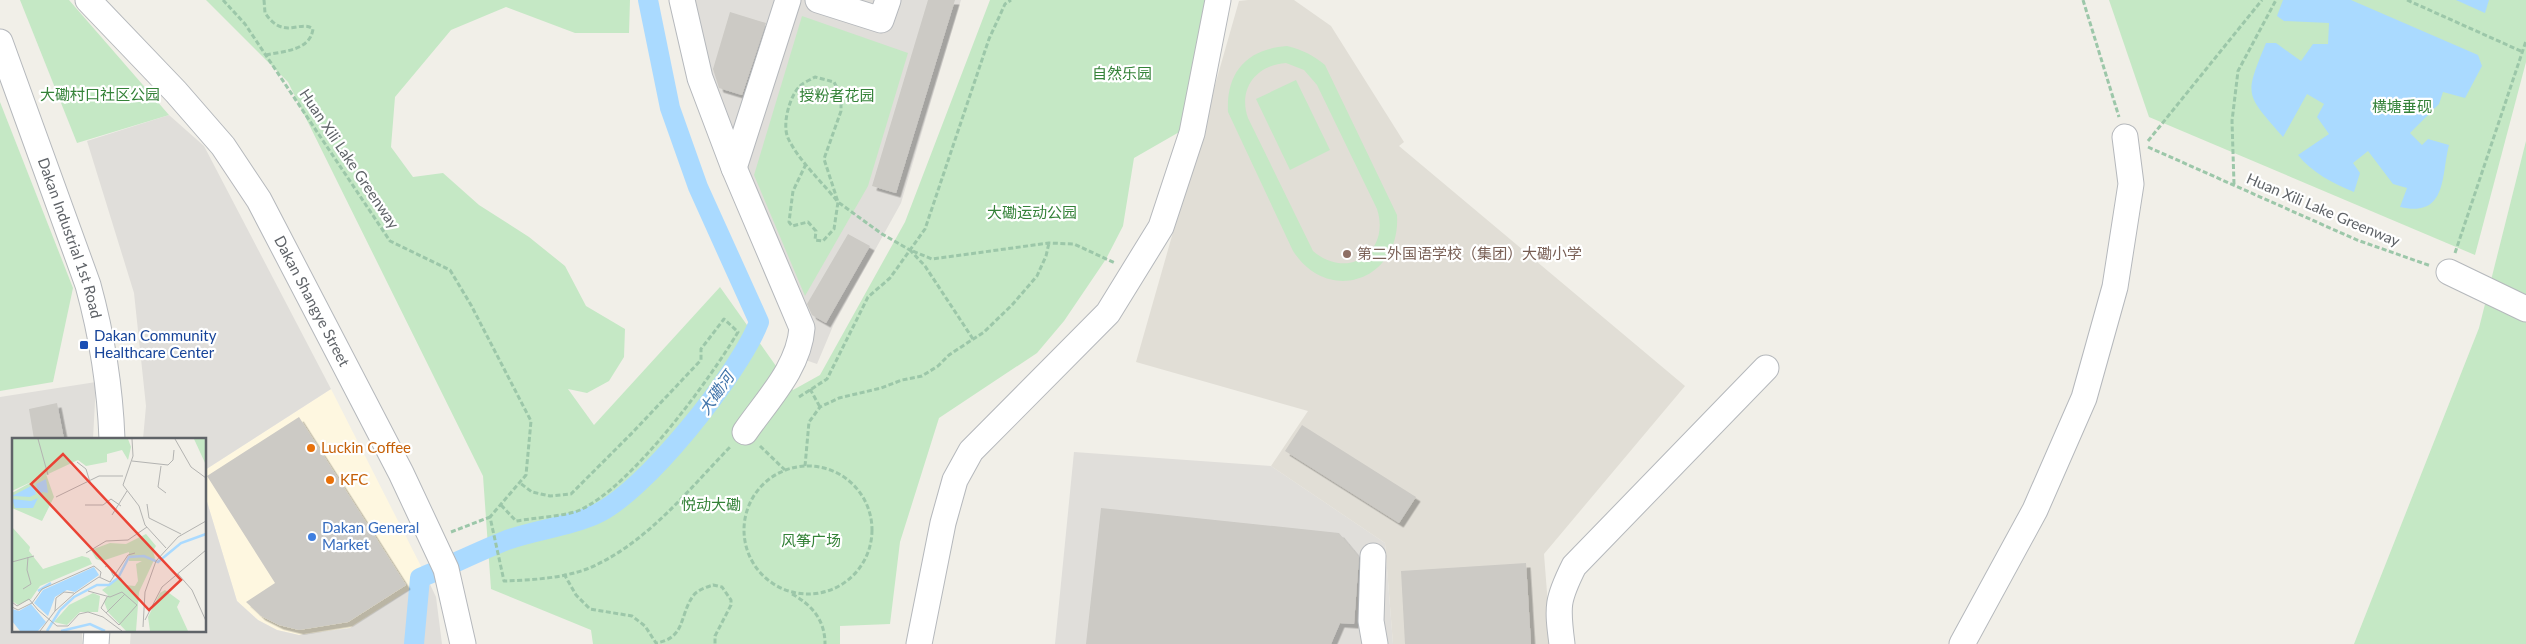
<svg xmlns="http://www.w3.org/2000/svg" width="2526" height="644" viewBox="0 0 2526 644" font-family="Lato,'Noto Sans SC',sans-serif">
<defs>
<filter id="shadow"><feDropShadow dx="4.5" dy="4.5" stdDeviation="0" flood-color="#0004"/></filter>
</defs>
<rect width="100%" height="100%" fill="#f1efe8"/>
<path fill="#fef7e0" d="M331,389L427,578L350,628L299,635L277,630L258,620L237,601L205,495V470Z"/>
<g fill="#e0deda">
<path d="M675,0H961L901,203L833,326L817,364L788,354L790,323L721,170L682,43Z"/>
<path d="M169,115L204,146L331,389L205,470V439H143L146,406L134,293L87,141Z"/>
<path d="M96,382L93,439H14V630H82V644H0V397Z"/>
<path d="M1074,452L1271,466L1385,543L1393,644H1055Z"/>
<path d="M205,495L237,601L258,620L277,630L299,635L350,628L427,578L436,597L442,644H130L131,630H205Z"/>
</g>
<path fill="#e1ded6" d="M1248,0H1294L1331,26L1404,142L1399,146L1685,386L1544,554L1551,644H1393L1385,543L1271,466L1308,411L1136,362L1239,1Z"/>
<g fill="#c5e8c5" fill-rule="evenodd">
<path d="M20,0H69L169,115L77,143Z"/>
<path d="M206,0H630L629,33H575L506,7L451,30L395,97L391,147L413,177L443,173L479,205L529,237L565,266L586,306L625,329L624,357L609,381L587,393L568,389L594,425L720,287L793,390L820,375L905,222L990,0H1213L1188,127L1134,158L1123,226L1106,259L1064,321L1037,353L939,418L900,542L890,624L840,626V644H593L591,630L491,589L483,476L288,82Z"/>
<path d="M2109,0H2526V62L2475,255L2149,117Z"/>
<path d="M802,16L908,53L868,186L805,296L754,175Z"/>
<path d="M1287,46C1303,50 1313,55 1325,65L1397,215C1401,280 1329,306 1293,251L1228,112C1226,72 1247,49 1287,46ZM1286,63L1304,70L1317,85L1377,209C1391,252 1348,281 1313,251L1248,118C1238,90 1255,65 1286,63Z"/>
<path d="M1296,80L1330,150L1290,170L1256,99Z"/>
<path d="M0,102L73,288L53,382L0,391Z"/>
<path d="M2526,141V644H2354L2479,328Z"/>
</g>
<g fill="#aadaff">
<path d="M2283,0H2351L2478,55L2482,66L2465,98L2443,92L2439,104L2410,133L2422,145L2428,139L2449,145C2441,175 2448,218 2400,207L2407,188L2393,184L2368,151L2353,163L2360,173L2354,192C2334,184 2311,172 2298,155L2329,134L2317,117L2324,104L2307,94L2283,137C2245,93 2244,97 2266,43H2276L2301,61L2313,44H2328L2329,23L2284,21L2277,16Z"/>
<path d="M2456,0H2489L2485,13Z"/>
</g>
<g fill="none" stroke-linecap="round" stroke-linejoin="round">
<path stroke="#aadaff" stroke-width="20" d="M414,644L420,578C449,566 477,552 507,540C535,530 566,527 594,515C643,495 740,372 759,322L698,187L670,108L648,0"/>
</g>
<g fill="#cccac5" filter="url(#shadow)">
<path d="M928,0H955L896,193L872,186Z"/>
<path d="M730,12L766,23L742,95L719,88L713,69Z"/>
<path d="M848,234L870,246L826,323L812,315L807,304Z"/>
<path d="M57,403L64,439H34L29,409Z"/>
<path d="M299,417L406,585L348,622L299,630L279,625L261,616L246,602L275,583L207,476Z"/>
<path d="M1302,425L1416,497L1399,523L1285,451Z"/>
<path d="M1101,508L1339,533L1359,557L1354,624L1340,623L1331,644H1086Z"/>
<path d="M1526,563L1531,644H1405L1401,571Z"/>
</g>
<g fill="none" stroke-linecap="round" stroke-linejoin="round">
<g stroke="#b5b8bc" stroke-width="27">
<g id="minor">
<path id="s1" d="M88,0L176,92L223,146L259,200L401,473L446,569L463,644"/>
<path d="M682,0L700,78L734,168L802,328C799,368 767,400 745,432"/>
<path d="M818,0L881,20L888,0"/>
<path id="s2" d="M0,42L88,285C102,336 110,386 112,439"/>
<path d="M734,168L788,0"/>
<path d="M2449,272L2526,309"/>
<path d="M1373,556L1371,621L1375,644"/>
<path d="M96,644L97,630"/>
<path d="M919,644L943,523L955,480L971,451L1108,313L1161,227L1192,133L1218,0"/>
<path d="M1562,644C1557,606 1557,600 1574,566L1766,368"/>
<path d="M1962,644L2035,510L2084,398L2115,287L2131,184L2125,137"/>
</g>
</g>
<g stroke="#9cc7a9" stroke-width="3" stroke-dasharray="5 2.5" stroke-linecap="butt">
<path d="M223,0L245,24L390,241L450,270L471,305L531,421L526,475L490,517L504,581C534,580 571,578 598,564C651,538 690,488 731,446"/>
<path d="M264,0L265,13C284,41 300,19 313,29C310,51 283,51 266,55"/>
<path d="M2083,0L2119,117"/>
<path d="M2407,0L2523,52"/>
<path d="M2148,141L2262,0"/>
<path d="M2148,147L2357,240L2431,266"/>
<path d="M806,164L793,191L789,222L792,226L808,222L816,231L815,240L823,241L834,229L838,202C823,183 798,160 788,138C782,125 789,98 799,87C802,83 810,80 815,77L834,82L841,96V111L824,159L838,202L882,234L910,250"/>
<path d="M2234,184L2232,121L2238,71L2276,0"/>
<path d="M2455,253L2526,41"/>
<path d="M973,339L925,266L910,250L932,259L1049,243L1074,244L1115,263"/>
<path d="M810,389L820,407"/>
<path d="M799,397L827,379L868,297L890,278L925,229L989,39L1005,4L1011,0"/>
<path d="M760,446L785,470"/>
<path d="M805,466L809,422L820,407L839,398L881,388L902,380L922,376L938,366L949,355L984,332L1012,305L1037,276L1046,256L1049,243"/>
<circle cx="808" cy="530" r="64"/>
<path d="M501,505L516,521C533,518 567,516 580,510C632,486 709,381 738,332L724,319L701,349V360L633,432L571,494L550,496L532,492L520,483"/>
<path d="M451,532L490,517"/>
<path d="M564,574L576,595L590,609L632,616L645,626L656,643C686,638 679,616 693,596C697,590 707,587 713,585L722,587L731,600V605L715,636V644"/>
<path d="M792,594C812,605 825,620 825,644"/>
</g>
<use href="#minor" stroke="#fff" stroke-width="25"/>
</g>
<circle fill="#8d6e63" stroke="#fff" stroke-width="2" cx="1347" cy="254" r="5"/>
<rect fill="#1a4fb4" stroke="#fff" stroke-width="2" x="79" y="340" width="10" height="10" rx="2.5"/>
<g fill="#e8710a" stroke="#fff" stroke-width="2">
<circle cx="311" cy="448" r="5"/>
<circle cx="330" cy="480" r="5"/>
</g>
<circle fill="#3f7fe0" stroke="#fff" stroke-width="2" cx="312" cy="537" r="5"/>
<g text-anchor="middle" stroke-width="4.5" stroke-linejoin="round" paint-order="stroke">
<g font-size="15" fill="#348238" stroke="#fff">
<text x="1122" y="79">自然乐园</text>
<text x="100" y="100">大磡村口社区公园</text>
<text x="837" y="101">授粉者花园</text>
<text x="2402" y="112">横塘垂砚</text>
<text x="1032" y="218">大磡运动公园</text>
<text x="711" y="510">悦动大磡</text>
<text x="811" y="546">风筝广场</text>
</g>
<g font-size="15" fill="#5f6368" stroke="#fff">
<text transform="translate(349 159) rotate(56)" y="5">Huan Xili Lake Greenway</text>
<text transform="translate(2323 210) rotate(23)" y="5">Huan Xili Lake Greenway</text>
<text dy="5" stroke="none"><textPath href="#s2" startOffset="208">Dakan Industrial 1st Road</textPath></text>
<text dy="5" stroke="none"><textPath href="#s1" startOffset="378">Dakan Shangye Street</textPath></text>
</g>
<g font-size="15" fill="#785e54" stroke="#fff" text-anchor="start">
<text x="1357" y="259">第二外国语学校（集团）大磡小学</text>
</g>
<g font-size="15" fill="#164399" stroke="#fff" text-anchor="start">
<text x="94" y="341">Dakan Community<tspan x="94" dy="17">Healthcare Center</tspan></text>
</g>
<g font-size="15" fill="#c56008" stroke="#fff" text-anchor="start">
<text x="321" y="453">Luckin Coffee</text>
<text x="340" y="485">KFC</text>
</g>
<g font-size="15" fill="#366cbe" stroke="#fff" text-anchor="start">
<text x="322" y="533">Dakan General<tspan x="322" dy="17">Market</tspan></text>
</g>
<g font-size="16" font-style="italic" fill="#4174aa" stroke="#fff">
<text transform="translate(716 393) rotate(-55)" y="6">大磡河</text>
</g>
</g>
<g transform="translate(12 438)">
<rect width="194" height="194" fill="#f1efe8"/>
<path d="M0,1H116L119,9L116,22L110,12L95,16V24L74,28L66,22L0,53ZM182,1H194V27ZM34,36L42,59L30,83L0,70V55ZM0,89L18,109L17,113L31,131L70,118L77,120L80,126L28,148L19,161L6,167L0,163ZM134,96L144,108L141,113L143,120L127,154L124,193H114L96,174L92,164L96,157L90,152L109,139L113,147L123,148L126,143L124,126L130,123H117V114L90,123L84,121L79,112L98,105L114,106ZM153,152L168,163L165,169L176,193H138L136,179L148,155ZM81,155L88,158L86,174H68L55,187L42,184L57,167Z" fill="#c5e8c5"/>
<path d="M34,41L36,55L30,54L28,59L24,46ZM21,47L24,56L18,59L2,58L0,60V58ZM26,60L21,70H3L0,61L19,63ZM82,129L87,137L63,154L55,152L43,159L36,178L22,165L31,152ZM19,166L34,184L26,193H8L0,183V171L7,173Z" fill="#aadaff"/>
<path fill="none" stroke="#aadaff" stroke-width="2.5" d="M26,153L39,145M35,193L48,172L62,159L85,147H97L106,140L117,119L132,118L146,124L169,105L194,96M49,193L78,186L93,193"/>
<path fill="none" stroke="#b3b3b1" stroke-width="1" d="M26,1L36,37M120,1L121,18L111,47L127,68L133,87L154,110M163,1L179,29L194,40M120,23L156,27L161,22L162,12M65,24L74,31L78,44M149,28L146,49L154,55M44,59L87,38H111M135,66L137,80L169,96M73,67H91L99,61L109,68M100,77L115,53M74,115L94,103L116,102L135,89M0,124L22,118M93,129L96,127L102,139M166,136L180,152L194,183M11,151L19,146L15,132L16,119M76,153L98,159L110,154L125,167M95,159L89,170L107,187L125,167M0,164L5,168L17,161L26,172L45,188H56L67,176L76,174L91,179L110,193M0,169L6,172L20,165L30,151L82,128L89,134L88,139M43,173L44,160L52,154L62,155M94,175L113,156M133,182L150,149L194,112M131,189L133,154L144,123L166,99L194,83M28,193L43,173L63,155L87,139L98,144L116,117L123,115"/>
<path fill="#ea4335" fill-opacity="0.15" stroke="#ea4335" stroke-width="2.5" d="M51,16L169,142L137,172L19,46Z"/>
<rect width="194" height="194" fill="none" stroke="#5f6368" stroke-width="2.5"/>
</g>
</svg>
